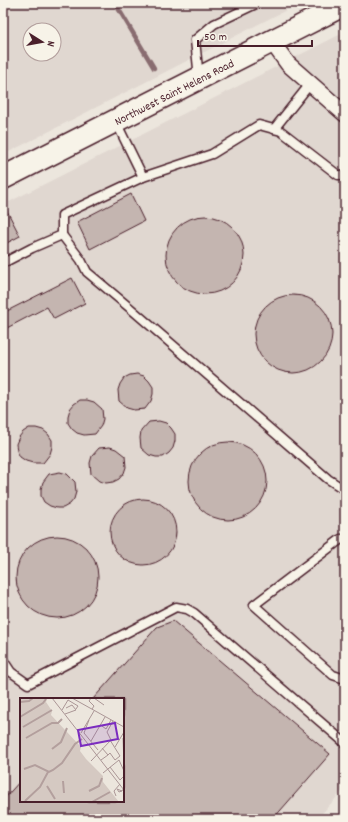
<svg xmlns="http://www.w3.org/2000/svg" width="348" height="822" viewBox="0 0 348 822" font-family="Dekko,sans-serif">
<rect width="100%" height="100%" fill="#ece6dd"/>
<filter id="ink" filterUnits="userSpaceOnUse"><feTurbulence type="fractalNoise" baseFrequency=".025" numOctaves="2"/><feDisplacementMap in="SourceGraphic" scale="8" xChannelSelector="R" yChannelSelector="G"/><feConvolveMatrix kernelMatrix="1 2 1 2 8 2 1 2 1" color-interpolation-filters="sRGB"/></filter>
<g filter="url(#ink)">
<g fill="#e0d7d0" fill-rule="evenodd">
<path d="M3,3H300L3,155ZM30,30H54V54H30Z"/>
<path d="M345,32V788L317,819H3V205ZM21,699H123V801H21Z"/>
</g>
<g fill="none" stroke-linecap="round" stroke-linejoin="round">
<path stroke="#896c6f" stroke-width="4.5" d="M115,3L154,68"/>
</g>
<g fill="#c4b5b0" stroke="#4a1f2b">
<path d="M131,194L144,221L90,249L77,222Z"/>
<path d="M3,203L20,236L3,245Z"/>
<circle cx="205" cy="255" r="39"/>
<path d="M72,278L85,303L54,319L47,307L3,330V313Z"/>
<circle cx="293" cy="334" r="39"/>
<path d="M137,374L144,376L149,381L153,387V394L151,401L145,409L134,410L127,408L119,401L118,390L120,384L124,378L130,375Z"/>
<path d="M80,400H87L94,402L102,409L103,419L101,426L95,434L84,435L77,433L72,429L68,423V416L70,409L74,404Z"/>
<path d="M159,421L166,423L171,428L175,434V441L173,448L169,453L163,457H156L149,455L141,448L140,438L141,431L149,422Z"/>
<path d="M29,428H36L43,430L48,434L52,440V447L50,454L43,463H33L26,461L20,457L17,451L16,444L19,437L23,432Z"/>
<circle cx="228" cy="481" r="39"/>
<path d="M110,447L116,449L125,456L126,467L124,473L119,479L113,482L106,483L99,481L91,474L90,463L92,456L99,448Z"/>
<path d="M60,472L67,474L75,482L76,492L74,499L70,504L63,508H57L50,506L44,502L41,496V489L43,482L49,474Z"/>
<circle cx="143" cy="532" r="33"/>
<circle cx="57" cy="577" r="41"/>
<path d="M173,621L330,754L273,819H3V800L21,780V801H123V699H93L157,627Z"/>
</g>
<g fill="none" stroke-linecap="round" stroke-linejoin="round">
<g stroke="#4a1f2b" stroke-width="11">
<g id="lane">
<path d="M199,78L195,40L214,24L258,3"/>
<path d="M116,122L143,177"/>
<path d="M274,129L310,84"/>
<path d="M62,235L81,260L87,272L130,308L328,479L345,490"/>
<path d="M3,263L32,248L62,235V215L143,177L212,154L259,125L281,131L338,175H345"/>
<path d="M341,539L254,605L333,675L345,679"/>
<path d="M3,660L11,672L28,684L176,607L187,609L194,613L345,743"/>
</g>
</g>
<g stroke="#4a1f2b" stroke-width="18">
<path id="street" d="M272,42L288,64L345,114"/>
</g>
<g stroke="#4a1f2b" stroke-width="25">
<path id="secondary" d="M3,178L345,4"/>
</g>
<use href="#lane" stroke="#f7f3e8" stroke-width="8"/>
<use href="#street" stroke="#f7f3e8" stroke-width="15"/>
<use href="#secondary" stroke="#f7f3e8" stroke-width="22"/>
</g>
</g>
<g text-anchor="middle" stroke-width="3.5" stroke-linejoin="round" paint-order="stroke">
<g font-size="12" fill="#4a1f2b" stroke="#f7f3e8">
<text transform="translate(174 92) rotate(-27)" y="4">Northwest Saint Helens Road</text>
</g>
</g>
<g transform="translate(20 698)">
<rect width="104" height="104" fill="#ece6dd"/>
<path d="M0,0L27,1L26,4L32,13L31,17L61,49L60,53L66,61L83,78V84L99,104H0Z" fill="#d5c9c2"/>
<path fill="none" stroke="#b39f9d" stroke-width="2" d="M0,4L9,3L13,0M0,19L23,5L26,1M3,29L32,12M6,40L32,25H38L42,21M32,51L41,44L47,30M4,71L15,67L29,74L33,72L42,65L55,46L62,41M43,83L44,95M27,88L35,101M69,93L79,88L82,80M5,103L20,89L28,74M72,104L90,94"/>
<path fill="none" stroke="#ab9696" stroke-width="1" d="M32,0L104,92M52,0L104,29M71,0L69,3L74,8L72,11M74,0L84,7M42,12L48,2L58,8L56,11M45,16L56,12L52,7L46,10M69,22L64,35L78,52M82,28L86,31L91,22M61,35L74,13M103,40L104,68M71,43L85,19M95,49L104,34M88,57L90,55L95,62L100,58L90,42M81,62L88,57L82,50M71,63L91,42L87,34L93,23M90,69L100,82L104,78M83,75L99,62L104,73M102,93L97,91L99,94L102,93V92H104M96,98L94,93L100,86"/>
<path fill="#7b2cbf" fill-opacity="0.15" stroke="#7b2cbf" stroke-width="2" d="M95,25L98,41L61,48L58,32Z"/>
<rect width="104" height="104" fill="none" stroke="#4a1f2b" stroke-width="2"/>
</g>
<rect width="348" height="822" fill="none" stroke="#f7f3e8" stroke-width="16"/>
<rect x="8" y="8" width="332" height="806" fill="none" stroke="#4a1f2b" stroke-width="1.5" filter="url(#ink)"/>
<g transform="translate(42 42) rotate(101)"><circle r="19" fill="#f7f3e8" stroke="#b29e9c"/>
<path d="M0-3L7 15L0 10L-7 15Z" fill="#4a1f2b"/>
<text y="-6" font-size="11" font-weight="bold" text-anchor="middle" fill="#4a1f2b">N</text>
</g>
<path d="M198 40v6h114v-6" fill="none" stroke="#4a1f2b" stroke-width="2"/>
<text x="204" y="40" font-size="12" fill="#4a1f2b" stroke="#f7f3e8" stroke-width="3" paint-order="stroke">50 m</text>
</svg>
